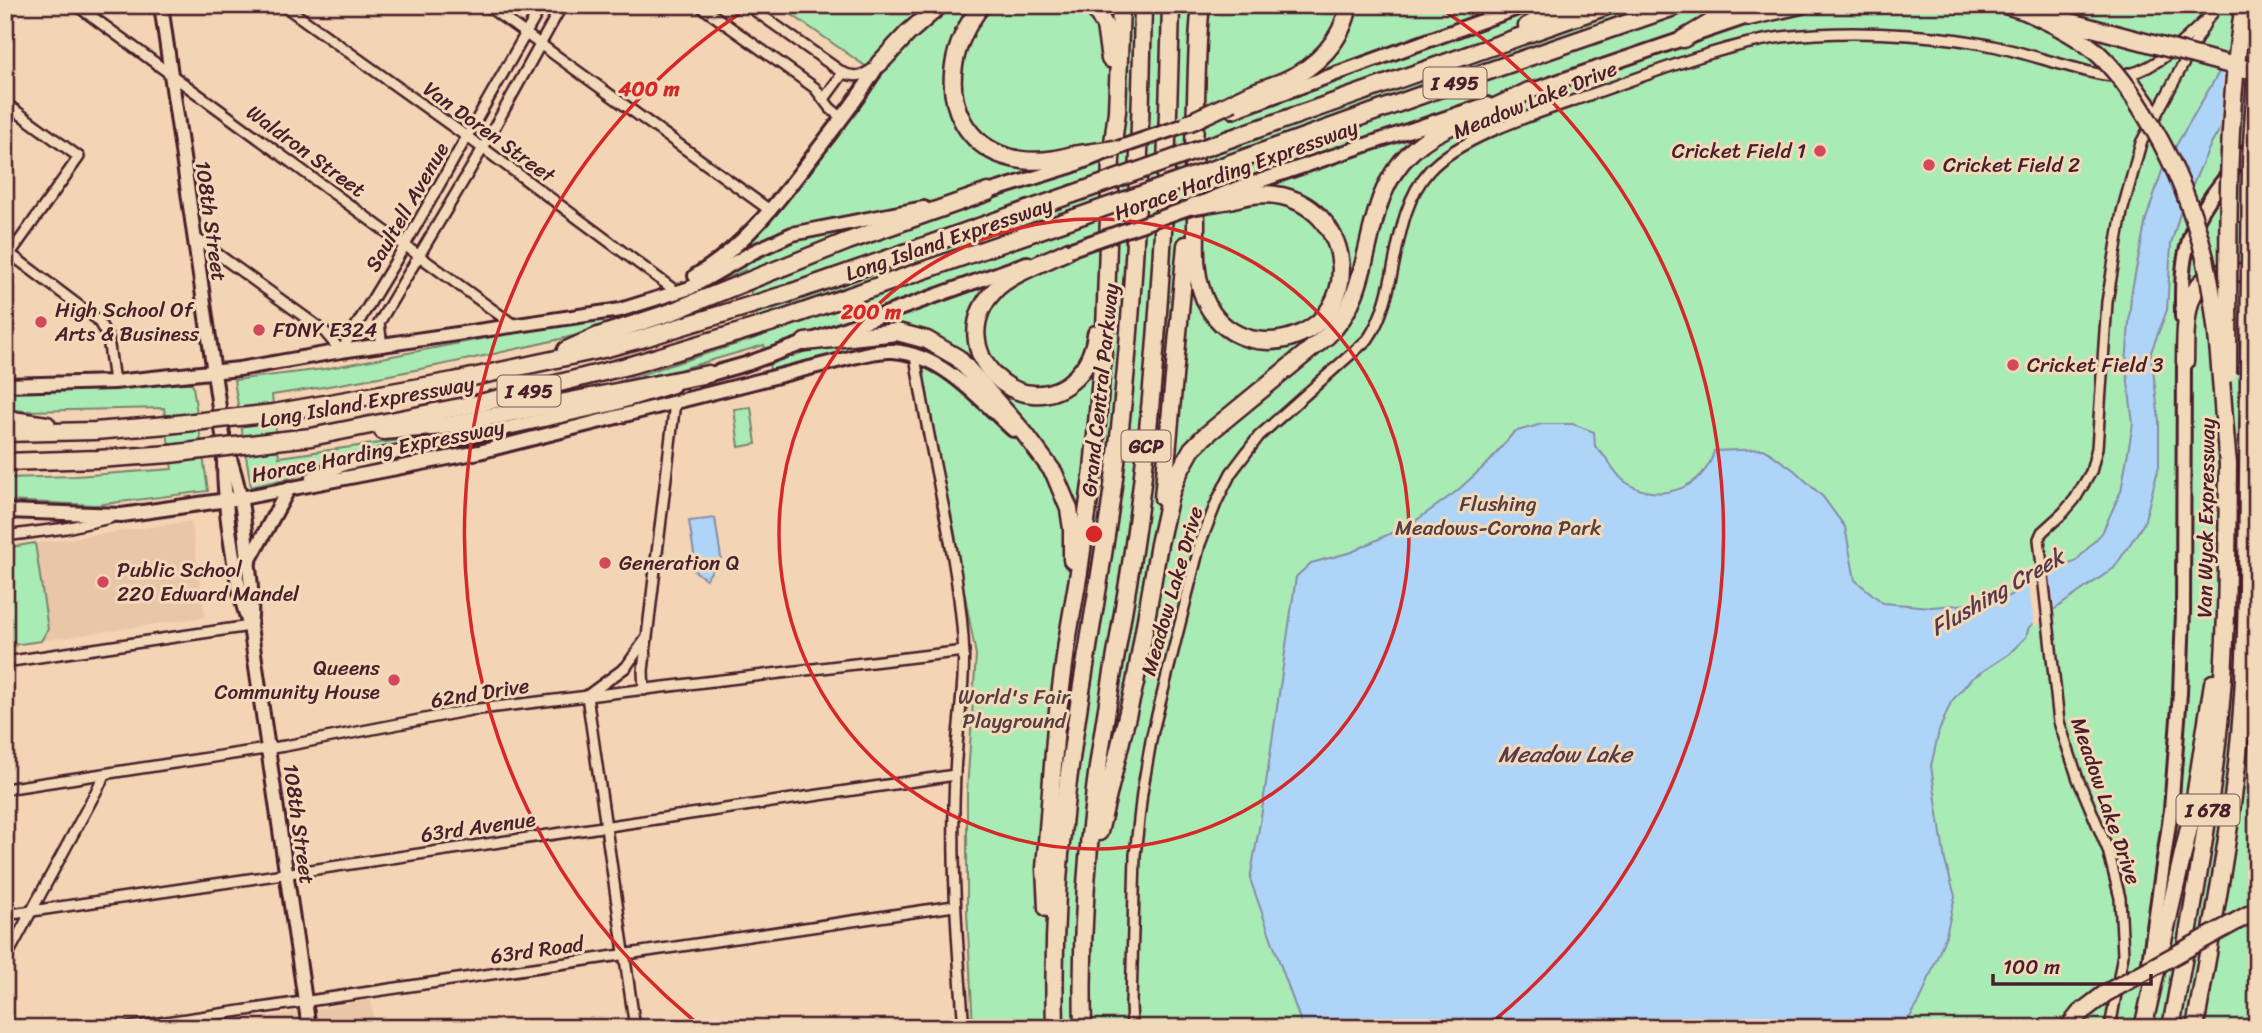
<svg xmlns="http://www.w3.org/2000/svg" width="2262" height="1033" viewBox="0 0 2262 1033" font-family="Sriracha,sans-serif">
<rect width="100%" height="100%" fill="#f3d4b4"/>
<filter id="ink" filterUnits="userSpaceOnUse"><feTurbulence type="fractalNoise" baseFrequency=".0143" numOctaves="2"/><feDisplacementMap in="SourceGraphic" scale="14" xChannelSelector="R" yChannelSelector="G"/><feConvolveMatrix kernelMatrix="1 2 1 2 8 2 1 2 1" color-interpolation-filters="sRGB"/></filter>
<g filter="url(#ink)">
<g fill="#eac6a9">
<path d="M191,521L205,617L5,646V548Z"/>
<path d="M371,1000L375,1028H256L255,1019Z"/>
</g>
<g fill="#a9ebb4" stroke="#7a8570" stroke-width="2">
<path d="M778,5H2257V1028H973L967,912V791L976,655L920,356L845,359L772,377L764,345L671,372L617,382L762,336L750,289L721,299L749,285L745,270C707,288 667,306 627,321C586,335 541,343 498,353C423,369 348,384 272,395L279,457L423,437V439L334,458L294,477L251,487L234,380L324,369L518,332L627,317L671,301L743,262L740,247L764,227L881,77Z"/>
<path d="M172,383H190L193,386L208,491L96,505L5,501V478L76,476L172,469L164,408L26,411L5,409V392L102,389Z"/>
<path d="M751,407L756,444L739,447L734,409Z"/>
<path d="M35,543L48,629L41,641L5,646V548Z"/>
</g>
<g fill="#aed5f8" stroke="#868ca6" stroke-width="2">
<path d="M2257,7L2248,83L2210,146L2180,213L2171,244L2167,310L2151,352L2159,421V466L2144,523L2114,568L2029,627L2026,637L2009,654L1971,679L1951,702L1939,731L1931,766L1945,861L1955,896L1946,935L1920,1001L1903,1028H1303L1250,879L1261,817L1296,577L1311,563L1352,552L1414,522L1457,491L1490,461L1514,432L1542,424H1573L1594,432L1595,446C1598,451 1603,454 1606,458C1613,467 1616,476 1627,483C1658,504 1705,489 1714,451L1764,449L1794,470L1823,497L1845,527L1855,580L1883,603L1931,607L1998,602L2057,568L2075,562L2102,533L2121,491L2133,424L2126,365L2131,295L2146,219L2163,168Z"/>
<path d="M715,518L721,558L706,579L686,565L694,553L689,521Z"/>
</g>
<g fill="#f3d4b4">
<path d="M2254,5H2257V77L2219,137L2225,54Z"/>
<path d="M2049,569L2055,614L2034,627L2028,581Z"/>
</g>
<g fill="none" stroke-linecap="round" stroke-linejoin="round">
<g stroke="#4a1f2b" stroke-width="14">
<g id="street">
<path d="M76,5L515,326"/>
<path d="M283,5L491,154L673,289"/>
<path d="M486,5L771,211"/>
<path d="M699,5L815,88L830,108L842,118"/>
<path d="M747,5L843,73C856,78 864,76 875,67"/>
<path d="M2129,73L2157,113"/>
<path d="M824,99L843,73"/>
<path d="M5,103L79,157L5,261"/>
<path d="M194,237L324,331L341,351L401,252L542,5"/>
<path d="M5,250L98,320L108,338L114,382"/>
<path d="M382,346L379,323L483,148L562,5"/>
<path d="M915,355C928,449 956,542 963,637C966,682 957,729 955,774C951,859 957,943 964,1028"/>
<path d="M5,536L66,528L110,518"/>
<path d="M5,662L250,626"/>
<path d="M644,690L643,671L647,637L675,402"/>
<path d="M588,695L626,667L645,640"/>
<path d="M587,696L635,1028"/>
<path d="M5,789L285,746L471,710L964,651"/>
<path d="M5,915L955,775"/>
<path d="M5,960L105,775"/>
<path d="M125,1028L954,906"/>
<path d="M1132,1028L1131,1004L1135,855L1142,793L1152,735L1200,544L1217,501L1231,473L1259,436L1368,339C1401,291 1389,216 1429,171C1461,135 1548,110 1595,93C1656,72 1718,46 1782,37C1823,32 1868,32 1909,35C1937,37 1966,40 1993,46C2021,52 2048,61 2075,68C2088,72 2102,76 2116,76C2156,74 2185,38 2212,14"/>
<path d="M2110,1028L2123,954L2120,898L2108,850L2078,779L2059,722L2039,539L2042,532L2063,513L2075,499L2091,472L2097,448L2107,302L2122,212L2141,143L2215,5"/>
</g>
</g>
<g stroke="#4a1f2b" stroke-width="18">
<g id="secondary">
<path d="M161,5L224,442C223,486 227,520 234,562C238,585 242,605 250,626L309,1028"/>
<path d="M1521,94L1756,14"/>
<path d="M1233,111L1526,5"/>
<path d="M1230,191L1487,104"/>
<path d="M982,194L1072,166"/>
<path d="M695,276C748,244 782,196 819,148C840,121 861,94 879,64"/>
<path d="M2182,317C2182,291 2181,265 2189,240C2200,204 2229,174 2252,145"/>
<path d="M700,377L746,364L1027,263"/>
<path d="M5,385L114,382L239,369L341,351L620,310L690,288L753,252L792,234L924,208"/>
<path d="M226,447C241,488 244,518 248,560C251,583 253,603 250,626"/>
<path d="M312,478L344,464L611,405L673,386"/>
<path d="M5,511L122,515L241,498L479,452L845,359C861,355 877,350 893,351C941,354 980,399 1013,430"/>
<path d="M249,561L289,488"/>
<path d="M2147,976L2171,810L2180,693L2183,613L2184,356"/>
</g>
</g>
<g stroke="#4a1f2b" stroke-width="21">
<g id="highway">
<path d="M982,5C917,86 966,186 1073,155"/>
<path d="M1093,5L1105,26L1110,59"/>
<path d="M1201,5C1197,37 1197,69 1196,101C1195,128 1193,155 1193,181C1194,195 1196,209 1196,224C1196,247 1194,269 1202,292C1208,311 1221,327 1239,335C1255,342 1275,343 1292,337C1363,314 1354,213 1282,196C1264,192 1247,195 1230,200"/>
<path d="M2005,5L2025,11"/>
<path d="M1749,17L1801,5"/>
<path d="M1527,26L1550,14L1576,5"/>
<path d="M1683,39L1741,5"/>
<path d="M879,64L908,33L940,5"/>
<path d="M1233,102C1249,92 1267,88 1284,81C1317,67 1342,41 1349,5"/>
<path d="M1232,138L1610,5"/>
<path d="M1231,163L1483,73L1680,5"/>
<path d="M1069,250C1048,261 1009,274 994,291C940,349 1022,430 1076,377C1088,365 1094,351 1096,334"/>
<path d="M805,342L897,332L927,340L958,358L1025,434L1054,473L1069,509L1072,529V560"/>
<path d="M566,350L598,336L671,312L848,241L988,192"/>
<path d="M2185,362C2186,333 2181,281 2220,273C2233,270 2245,272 2257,278"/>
<path d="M274,413L454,381L603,349L641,339L787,294L1073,194"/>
<path d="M5,419L47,425"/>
<path d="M383,431L444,426L708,374"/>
<path d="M5,433L95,431L167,425"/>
<path d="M275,441L311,437L480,403L631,365L780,320L1072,219"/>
<path d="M5,462L98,459L170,454"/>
<path d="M1163,498L1186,245"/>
<path d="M2253,679L2257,736"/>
<path d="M1099,832L1135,683L1159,544L1170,495L1177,476L1192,449L1205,436L1327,336C1379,288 1357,203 1410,153C1429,134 1451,126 1475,116C1493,108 1511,100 1529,91"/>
<path d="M1047,908L1045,868L1056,726L1067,642L1079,572L1093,470L1105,330L1111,159L1117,111L1121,5"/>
<path d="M1055,1028C1053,953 1056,879 1065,806C1077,699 1099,593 1113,486C1134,327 1140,166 1143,5"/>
<path d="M1083,1028C1081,948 1085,869 1095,790C1106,701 1125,612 1137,523C1160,351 1167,178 1171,5"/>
<path d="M2143,1028L2193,810L2213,683"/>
<path d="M2171,1028C2189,927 2209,826 2219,724C2228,637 2227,551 2228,464"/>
<path d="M2195,1028C2209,946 2225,864 2235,781C2243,718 2246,654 2247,590"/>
</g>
</g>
<use href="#street" stroke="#f1d9b9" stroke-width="9"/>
<use href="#secondary" stroke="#f1d9b9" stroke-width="12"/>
<use href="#highway" stroke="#f1d9b9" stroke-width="16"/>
<g stroke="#4a1f2b" stroke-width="18" stroke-linecap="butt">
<g id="secondary-bridge">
<path d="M1072,166L1115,149L1197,121"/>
<path d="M1069,250L1194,206L1230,191"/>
</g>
</g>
<g stroke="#4a1f2b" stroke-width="21" stroke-linecap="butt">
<g id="highway-bridge">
<path d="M2025,11C2049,22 2073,33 2094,50C2118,71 2136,98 2152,126C2176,167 2194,212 2205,258C2220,325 2221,396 2228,464"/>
<path d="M2055,18L2246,69"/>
<path d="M1188,123L1233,102"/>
<path d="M1073,155L1115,149"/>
<path d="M1073,194L1232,138"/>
<path d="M1194,206L1230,200"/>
<path d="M1072,219L1231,163"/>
<path d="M2228,374C2229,251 2224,127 2244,5"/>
<path d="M167,425L274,413"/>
<path d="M170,454L275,441"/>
<path d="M2247,590L2251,161L2257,60"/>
<path d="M2068,1028L2080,1013L2106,993L2257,910"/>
</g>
</g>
<use href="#secondary-bridge" stroke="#f1d9b9" stroke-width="12"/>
<use href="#highway-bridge" stroke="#f1d9b9" stroke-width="16"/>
</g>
</g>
<g fill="none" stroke="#d62828" stroke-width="3.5">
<circle cx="1094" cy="534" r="315"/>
<path d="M702 1027A630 630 0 0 1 751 6M1437 6A630 630 0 0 1 1486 1027"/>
</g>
<g fill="#d1495b" stroke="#f1d9b9" stroke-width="2.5">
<circle cx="1820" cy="151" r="7"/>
<circle cx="1929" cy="165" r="7"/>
<circle cx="41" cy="322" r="7"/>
<circle cx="259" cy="330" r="7"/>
<circle cx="2013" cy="365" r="7"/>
<circle cx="605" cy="563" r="7"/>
<circle cx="103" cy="582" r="7"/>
<circle cx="394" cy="680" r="7"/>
</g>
<g text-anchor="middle" stroke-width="6" stroke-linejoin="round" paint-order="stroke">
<g fill="#f1d9b9" stroke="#7c5756" stroke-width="2">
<rect x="1423.5" y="67.5" width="63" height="31" rx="5"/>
<rect x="497.5" y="375.5" width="63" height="31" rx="5"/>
<rect x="1121.5" y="430.5" width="49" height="31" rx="5"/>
<rect x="2176.5" y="794.5" width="63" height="31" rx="5"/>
</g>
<g font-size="19" font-weight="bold" fill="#4a1f2b">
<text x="1455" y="90">I 495</text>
<text x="529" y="398">I 495</text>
<text x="1146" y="453">GCP</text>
<text x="2208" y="817">I 678</text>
</g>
<g font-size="21" fill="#4a1f2b" stroke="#f1d9b9">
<text transform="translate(1535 100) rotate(-22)" y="7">Meadow Lake Drive</text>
<text transform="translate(489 132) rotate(36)" y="7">Van Doren Street</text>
<text transform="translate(306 151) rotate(36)" y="7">Waldron Street</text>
<text transform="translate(1236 170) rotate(-20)" y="7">Horace Harding Expressway</text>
<text transform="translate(407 207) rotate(-60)" y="7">Saultell Avenue</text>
<text transform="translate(211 221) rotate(82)" y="7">108th Street</text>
<text transform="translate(949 239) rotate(-19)" y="7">Long Island Expressway</text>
<text transform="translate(1100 390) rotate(-84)" y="7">Grand Central Parkway</text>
<text transform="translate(367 402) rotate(-10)" y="7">Long Island Expressway</text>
<text transform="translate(378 451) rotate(-11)" y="7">Horace Harding Expressway</text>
<text transform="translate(2206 518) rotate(-89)" y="7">Van Wyck Expressway</text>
<text transform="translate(1172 591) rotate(-74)" y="7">Meadow Lake Drive</text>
<text transform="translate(480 693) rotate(-9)" y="7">62nd Drive</text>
<text transform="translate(2106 801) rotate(71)" y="7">Meadow Lake Drive</text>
<text transform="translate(299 824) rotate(82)" y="7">108th Street</text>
<text transform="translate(478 827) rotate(-8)" y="7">63rd Avenue</text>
<text transform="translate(537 950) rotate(-8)" y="7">63rd Road</text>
</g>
<g font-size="21" fill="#4a1f2b" stroke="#f1d9b9" text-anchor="start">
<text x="1806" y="158" text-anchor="end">Cricket Field 1</text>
<text x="1943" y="172">Cricket Field 2</text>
<text x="55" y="317">High School Of<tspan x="55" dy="24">Arts &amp; Business</tspan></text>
<text x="273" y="337">FDNY E324</text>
<text x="2027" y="372">Cricket Field 3</text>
<text x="619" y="570">Generation Q</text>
<text x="117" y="577">Public School<tspan x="117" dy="24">220 Edward Mandel</tspan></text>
<text x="380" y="675" text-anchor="end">Queens<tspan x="380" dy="24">Community House</tspan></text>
</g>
<g font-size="21" fill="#583e40" stroke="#f1d9b9">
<text x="1498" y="511">Flushing<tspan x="1498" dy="24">Meadows-Corona Park</tspan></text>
<text x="1014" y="704">World's Fair<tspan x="1014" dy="24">Playground</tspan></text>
</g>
<g font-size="23" font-style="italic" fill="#593a4a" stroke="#f1d9b9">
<text transform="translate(1997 592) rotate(-30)" y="8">Flushing Creek</text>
<text x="1565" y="762">Meadow Lake</text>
</g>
</g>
<circle cx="1094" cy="534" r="10" fill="#d62828" stroke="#f1d9b9" stroke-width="3.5"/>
<g font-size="21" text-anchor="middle" font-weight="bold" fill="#d62828" stroke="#f1d9b9" stroke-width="6" stroke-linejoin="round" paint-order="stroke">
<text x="649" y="96">400 m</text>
<text x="871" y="319">200 m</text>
</g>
<rect width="2262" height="1033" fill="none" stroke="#f1d9b9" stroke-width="28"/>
<rect x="14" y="14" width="2234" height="1005" fill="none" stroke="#4a1f2b" stroke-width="2.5" filter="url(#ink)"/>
<path d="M1993 974v10h158v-10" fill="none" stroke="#4a1f2b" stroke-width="3.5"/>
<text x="2003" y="974" font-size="21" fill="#4a1f2b" stroke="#f1d9b9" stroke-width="5" paint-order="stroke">100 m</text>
</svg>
